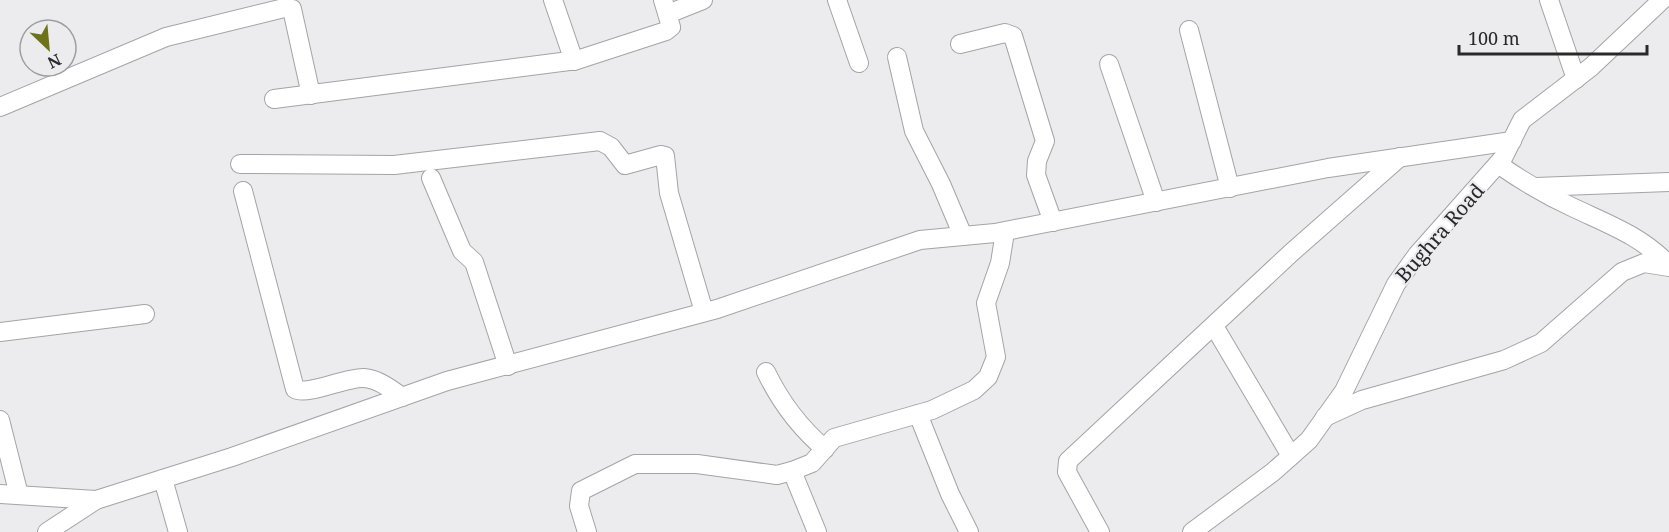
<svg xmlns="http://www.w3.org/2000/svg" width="1669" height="532" viewBox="0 0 1669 532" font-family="'Noto Serif',serif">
<rect width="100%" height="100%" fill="#ecebee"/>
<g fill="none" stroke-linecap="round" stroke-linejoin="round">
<g stroke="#a4a3a6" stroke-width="20">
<g id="minor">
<path d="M553,0L574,61"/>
<path d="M837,0L859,63"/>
<path d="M1549,0L1576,79"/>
<path d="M668,14L703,0"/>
<path d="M1189,30L1230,188"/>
<path d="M960,44L1005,33L1013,36L1045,141L1037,161L1036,175L1053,222"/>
<path d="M897,57L914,131L941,184L963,236"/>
<path d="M1109,64L1156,202"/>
<path d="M274,99L577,60L666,31L671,27L663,0"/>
<path d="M0,107L166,37L284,8L292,9L311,95"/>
<path d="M240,164L394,165L600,141L611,147L625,165L661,155L665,156L669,193L704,312"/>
<path d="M1498,164C1522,181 1548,196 1574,208C1610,225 1641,236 1669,265"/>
<path d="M431,178L462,251L474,262L508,366"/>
<path d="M1536,187L1669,182"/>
<path d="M243,191L295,389C308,396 346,377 364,378C378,379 391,389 402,397"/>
<path d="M1214,326L1291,456"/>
<path d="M0,332L145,314"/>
<path d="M766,372C781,403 799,427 825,449"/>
<path d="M918,414L950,494L969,532"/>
<path d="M1325,417L1362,400L1504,360L1541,343L1622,272L1644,263L1669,267"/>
<path d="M0,420L19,495"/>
<path d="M792,471L817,532"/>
<path d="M163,479L178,532"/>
<path d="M0,494L96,500"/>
<path d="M47,532L96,500L232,457L447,381L717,309L920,240L995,233L1328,168L1512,141"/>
<path d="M587,532L579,506L581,491L635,464H697L777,475L792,471L812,463L834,438L932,410L974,390L988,377L996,357L986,303L1000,263L1005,232"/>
<path d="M1100,532L1067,472L1068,461L1291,253L1400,157"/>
<path d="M1192,532L1273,472L1309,440L1344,391L1396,284L1417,255L1503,158L1522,120L1591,67L1662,0"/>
</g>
</g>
<use href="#minor" stroke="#fff" stroke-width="18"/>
</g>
<g text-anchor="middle" stroke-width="4.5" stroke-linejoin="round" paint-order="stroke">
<g font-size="20" fill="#29292a" stroke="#ecebee">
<text transform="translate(1440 233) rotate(-49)" y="7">Bughra Road</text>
</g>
</g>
<g transform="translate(48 48) rotate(154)"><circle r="28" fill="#ecebee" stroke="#9e9da0" stroke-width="1.5"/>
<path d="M0-4.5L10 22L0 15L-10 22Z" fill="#6e7319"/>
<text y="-9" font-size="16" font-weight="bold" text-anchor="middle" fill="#29292a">N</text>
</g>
<path d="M1459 45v9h188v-9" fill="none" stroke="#29292a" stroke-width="3"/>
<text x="1468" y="45" font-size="18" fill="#29292a" stroke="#ecebee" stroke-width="4.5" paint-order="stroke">100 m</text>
</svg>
